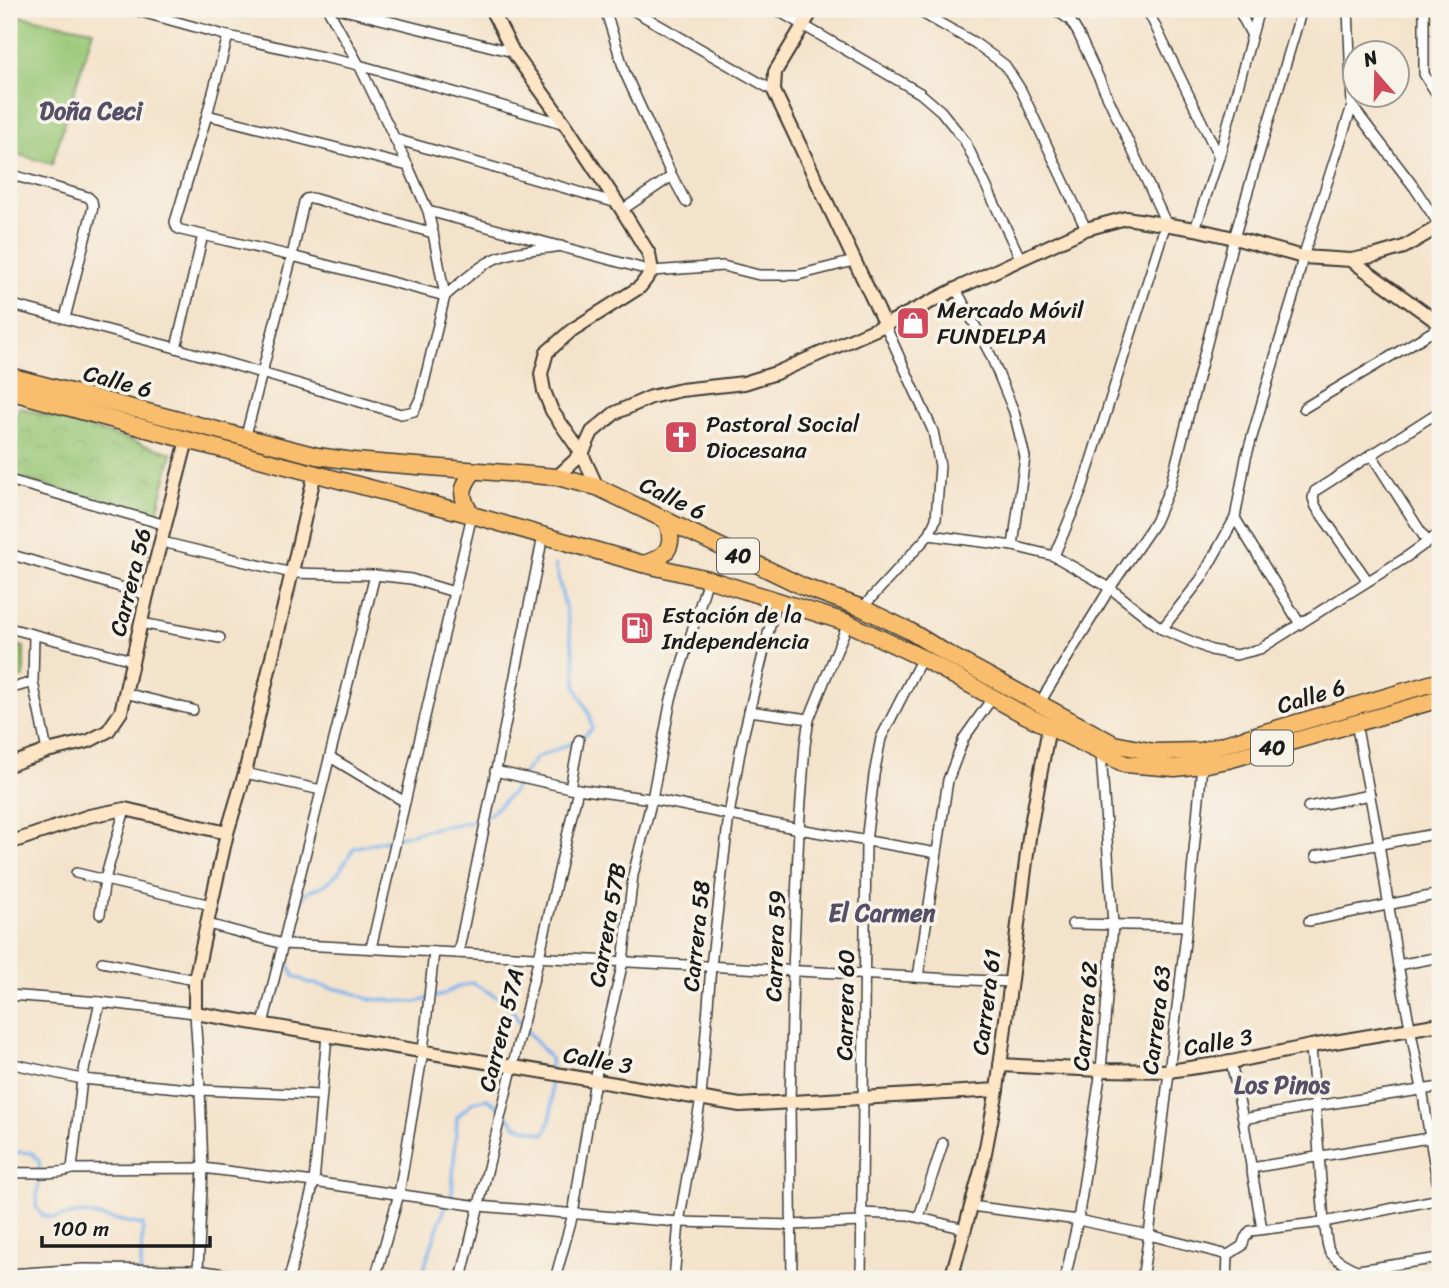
<svg xmlns="http://www.w3.org/2000/svg" width="1449" height="1288" viewBox="0 0 1449 1288" font-family="Sriracha,sans-serif">
<defs>
<pattern id="park-crowns" width="20" height="18" patternUnits="userSpaceOnUse" patternTransform="scale(1.75)"><rect width="20" height="18" fill="#98c776"/><path d="M2 6a3 3 0 1 1 6 0M12 15a3 3 0 1 1 6 0" fill="none" stroke="#82aa66"/></pattern>
</defs>
<rect width="100%" height="100%" fill="#f7f3e8"/>
<filter id="ink" filterUnits="userSpaceOnUse"><feTurbulence type="fractalNoise" baseFrequency=".0143" numOctaves="2"/><feDisplacementMap in="SourceGraphic" scale="14" xChannelSelector="R" yChannelSelector="G"/><feConvolveMatrix kernelMatrix="1 2 1 2 8 2 1 2 1" color-interpolation-filters="sRGB"/></filter>
<filter id="wash" filterUnits="userSpaceOnUse"><feTurbulence type="fractalNoise" baseFrequency=".00686" numOctaves="4" result="noise"/><feDisplacementMap in="SourceGraphic" scale="28" xChannelSelector="R" yChannelSelector="G"/><feGaussianBlur stdDeviation="1.57" result="paint"/><feColorMatrix in="noise" values="0 0 0 0 0 0 0 0 0 0 0 0 0 0 0 0 0 1.4 0 .05"/><feComposite in="paint" operator="in"/></filter>
<g filter="url(#wash)">
<rect width="100%" height="100%" fill="#f4e3cb"/>
<g fill="url(#park-crowns)" stroke="#5a7249" stroke-width="2">
<path d="M19,407L172,453L156,517L9,475V446Z"/>
<path d="M9,643L24,647V677L9,681Z"/>
</g>
<path fill="#98c776" stroke="#5a7249" stroke-width="2" d="M9,14L93,30L52,164L9,152Z"/>
<g fill="none" stroke-linecap="round" stroke-linejoin="round">
<g stroke="#7eb4ed" stroke-width="3.5">
<path d="M295,912L306,893L326,884L338,873L354,848L439,827L466,823L490,814L511,794L524,773L536,758L579,740L592,729L590,716L576,687L575,662L567,614L555,565"/>
<path d="M293,923L292,939L286,960L294,976L309,983L351,992L368,999L416,1002L443,995L455,988L472,983L506,1002L522,1025L550,1058L551,1069"/>
<path d="M9,1153L18,1152L32,1153L39,1161L40,1172L36,1207L42,1215L53,1218L81,1213L143,1225L140,1279"/>
<path d="M420,1279L446,1204L452,1193L457,1117L473,1102L487,1099L502,1109L515,1125L544,1134C555,1118 551,1095 550,1076"/>
</g>
</g>
</g>
<g filter="url(#ink)">
<g fill="none" stroke-linecap="round" stroke-linejoin="round">
<g stroke="#3c3a36" stroke-width="12">
<g id="street">
<path d="M340,9L513,52"/>
<path d="M605,9L625,73L672,176L686,202"/>
<path d="M631,9L774,91"/>
<path d="M775,9L920,93L941,111L965,141L1021,260"/>
<path d="M915,9L975,43L1005,65L1021,90L1086,229"/>
<path d="M1147,9L1219,157"/>
<path d="M1238,9L1251,34"/>
<path d="M1424,9V74L1440,99"/>
<path d="M134,10L228,36L359,65L565,124"/>
<path d="M228,36L207,115L175,222L177,228L181,230L292,256L445,296C459,284 473,271 489,262C509,250 538,250 561,246"/>
<path d="M1352,106L1414,187L1440,226"/>
<path d="M207,115L408,166"/>
<path d="M395,139L617,203"/>
<path d="M9,174L88,197L92,201L93,207L65,318"/>
<path d="M622,210L672,176"/>
<path d="M428,211L652,271L723,266L759,275H798L854,261"/>
<path d="M1195,229L1219,157L1259,9"/>
<path d="M956,289L991,356L1014,412L1025,457L1013,546"/>
<path d="M9,304L176,348L401,414L414,411L420,399L445,296L433,233L428,211L408,166L359,65L328,9"/>
<path d="M176,348L203,235"/>
<path d="M9,408L14,392"/>
<path d="M1304,408L1440,327"/>
<path d="M245,439L292,256L304,202L306,199L312,198L433,233"/>
<path d="M1371,454L1428,543"/>
<path d="M9,480L166,525"/>
<path d="M1235,518L1300,624"/>
<path d="M929,535L1013,546L1054,556L1110,588L1162,629L1211,650L1236,655L1260,649L1405,558L1440,533"/>
<path d="M162,542L292,573L375,575L411,579L454,592"/>
<path d="M9,554L147,595"/>
<path d="M1054,556L1081,492L1166,223L1078,33L1070,20L1054,9"/>
<path d="M1368,581L1316,507L1313,498L1315,491L1440,411"/>
<path d="M862,608L929,535L936,519L940,466L933,431L885,325"/>
<path d="M141,623L220,638"/>
<path d="M9,628L132,660"/>
<path d="M1162,629L1201,579L1235,518L1246,458L1279,343L1294,294L1303,257L1352,106L1348,9"/>
<path d="M34,635L33,682L47,751"/>
<path d="M9,689L33,682"/>
<path d="M125,693L193,710"/>
<path d="M1039,704L1110,588L1155,522L1170,487L1234,238L1302,9"/>
<path d="M749,711L809,719"/>
<path d="M1356,723L1379,844L1398,965L1422,1089L1440,1199"/>
<path d="M330,757L405,802"/>
<path d="M495,771L570,788L652,799L799,829L937,853"/>
<path d="M245,773L321,790"/>
<path d="M570,788L579,740"/>
<path d="M1308,807L1370,795"/>
<path d="M1316,856L1440,833"/>
<path d="M76,873L211,905"/>
<path d="M100,914L105,879L125,809"/>
<path d="M1309,921L1440,894"/>
<path d="M208,924L283,944L1010,982"/>
<path d="M1072,924L1187,926"/>
<path d="M371,948L472,515"/>
<path d="M458,953C488,814 515,675 543,536"/>
<path d="M102,962L195,980"/>
<path d="M1398,965L1440,957"/>
<path d="M918,977L948,780L964,738L993,697"/>
<path d="M9,995L100,1002L195,1013L200,1090L203,1168L198,1270L196,1279"/>
<path d="M263,1024L375,575"/>
<path d="M1311,1046L1324,1222C1326,1231 1326,1242 1329,1250C1336,1265 1367,1274 1382,1279"/>
<path d="M1231,1062L1243,1119L1262,1229"/>
<path d="M9,1063L82,1079L200,1090L321,1095"/>
<path d="M1243,1119L1315,1106L1440,1087"/>
<path d="M1251,1168L1440,1136"/>
<path d="M72,1169L82,1079L100,1002"/>
<path d="M9,1173C25,1172 60,1175 72,1169L203,1168L314,1182L478,1206L679,1222L791,1225L861,1222"/>
<path d="M971,1206L1078,1220L1149,1235L1228,1255"/>
<path d="M861,1213L908,1215L965,1229"/>
<path d="M919,1217L943,1143"/>
<path d="M1228,1255L1242,1246L1245,1238L1250,1231L1324,1222L1440,1199"/>
<path d="M9,1274L83,1269L198,1270L256,1279"/>
<path d="M289,1279L314,1182L327,1035"/>
<path d="M375,1279L399,1194L423,1051L434,952"/>
<path d="M461,1279L539,957L578,789"/>
<path d="M555,1279L573,1214L595,1080L623,962L633,875L652,799L671,699L708,579"/>
<path d="M674,1279L679,1222L701,1098L711,966L729,815L742,741L776,601"/>
<path d="M792,1279L790,1103L793,971L799,829L805,745L809,719L848,623"/>
<path d="M861,1279L866,842L874,775L881,738L922,658"/>
<path d="M1065,1279L1078,1220L1101,1070L1113,925L1101,753"/>
<path d="M1142,1279L1149,1235L1187,926L1202,765"/>
<path d="M1227,1279L1228,1255"/>
<path d="M1320,1279L1358,1270L1440,1258"/>
</g>
</g>
<g stroke="#3c3a36" stroke-width="16">
<g id="secondary">
<path d="M491,9L513,52L565,124L622,210L649,254L652,271L640,287L572,330L547,352L541,374L544,391L552,411L582,454L597,487"/>
<path d="M813,9L775,72L774,91L885,325"/>
<path d="M1351,260L1440,324"/>
<path d="M315,473L245,773L227,833L211,905L195,980V1013L740,1105L997,1090"/>
<path d="M557,477L582,454L592,432L615,413L651,397L681,390L744,383L776,373L885,325L956,289L1086,229L1126,218L1195,229L1234,238L1303,257L1351,260L1377,255L1404,247L1440,226"/>
<path d="M9,765L47,751L89,741L108,731L121,712L147,595L187,440"/>
<path d="M9,843L89,816L125,809L227,833"/>
<path d="M1000,1065L1101,1070L1169,1071L1231,1062L1311,1046L1440,1024"/>
<path d="M951,1279L983,1163L997,1090L1030,830L1049,727"/>
</g>
</g>
<g stroke="#3c3a36" stroke-width="19">
<g id="highway">
<path d="M9,376L317,456L354,461L557,477L597,487L804,587L862,608L908,630L946,653L1114,744L1154,752L1201,751L1440,681"/>
<path d="M9,391L187,440L472,515L643,564L708,579L848,623L922,658L1019,712L1125,764L1175,768L1202,765L1228,760L1440,699"/>
<path d="M472,515C460,498 460,488 474,471"/>
<path d="M643,564C669,557 676,544 666,519"/>
</g>
</g>
<use href="#street" stroke="#fff" stroke-width="9"/>
<use href="#secondary" stroke="#fde5c5" stroke-width="12"/>
<use href="#highway" stroke="#f9be6d" stroke-width="16"/>
</g>
</g>
<defs>
<g id="shop-square" transform="scale(1.75)"><rect x="-9" y="-9" width="18" height="18" rx="4" fill="#d1495b" stroke="#f7f3e8"/><path d="M-5-2.5h2.3a2.7 3.5 0 0 1 5.4 0H5L5.5 6h-11ZM-1.5-2.5h3a1.5 2.3 0 0 0-3 0Z" fill="#fff"/></g>
<g id="church-square" transform="scale(1.75)"><rect x="-9" y="-9" width="18" height="18" rx="4" fill="#d1495b" stroke="#f7f3e8"/><path d="M-1.2-6h2.4v3.5h3.3v2.4h-3.3V6h-2.4V-.1h-3.3v-2.4h3.3Z" fill="#fff"/></g>
<g id="fuel-square" transform="scale(1.75)"><rect x="-9" y="-9" width="18" height="18" rx="4" fill="#d1495b" stroke="#f7f3e8"/><path d="M-5.5-6h7V0h2V4h1.3V-2.5L3-4.5l.8-.8L6-3V5H2.5V1h-1V6h-7ZM-4.2-4.7v3.2H.2V-4.7Z" fill="#fff"/></g>
</defs>
<g fill-rule="evenodd">
<use href="#shop-square" x="913" y="323"/>
<use href="#church-square" x="681" y="437"/>
<use href="#fuel-square" x="637" y="628"/>
</g>
<g text-anchor="middle" stroke-width="7" stroke-linejoin="round" paint-order="stroke">
<g fill="#f7f3e8" stroke="#5e5c59" stroke-width="2">
<rect x="717" y="538.5" width="42" height="35" rx="5"/>
<rect x="1251" y="730.5" width="42" height="35" rx="5"/>
</g>
<g font-size="21" font-weight="bold" fill="#1c1c1c">
<text x="738" y="563">40</text>
<text x="1272" y="755">40</text>
</g>
<g font-size="23" fill="#1c1c1c" stroke="#f7f3e8" text-anchor="start">
<text x="937" y="318">Mercado Móvil<tspan x="937" dy="26">FUNDELPA</tspan></text>
<text x="706" y="432">Pastoral Social<tspan x="706" dy="26">Diocesana</tspan></text>
<text x="662" y="623">Estación de la<tspan x="662" dy="26">Independencia</tspan></text>
</g>
<g font-size="23" fill="#1c1c1c" stroke="#f7f3e8">
<text transform="translate(118 381) rotate(15)" y="8">Calle 6</text>
<text transform="translate(673 498) rotate(26)" y="8">Calle 6</text>
<text transform="translate(130 582) rotate(-76)" y="8">Carrera 56</text>
<text transform="translate(1311 696) rotate(-17)" y="8">Calle 6</text>
<text transform="translate(607 925) rotate(-80)" y="8">Carrera 57B</text>
<text transform="translate(696 936) rotate(-84)" y="8">Carrera 58</text>
<text transform="translate(775 946) rotate(-88)" y="8">Carrera 59</text>
<text transform="translate(986 1002) rotate(-83)" y="8">Carrera 61</text>
<text transform="translate(845 1005) rotate(-89)" y="8">Carrera 60</text>
<text transform="translate(1085 1016) rotate(-85)" y="8">Carrera 62</text>
<text transform="translate(1156 1020) rotate(-83)" y="8">Carrera 63</text>
<text transform="translate(501 1030) rotate(-76)" y="8">Carrera 57A</text>
<text transform="translate(1218 1042) rotate(-10)" y="8">Calle 3</text>
<text transform="translate(598 1060) rotate(10)" y="8">Calle 3</text>
</g>
<g font-size="24" font-weight="bold" fill="#555068" stroke="#f7f3e8">
<text x="91" y="119">Doña Ceci</text>
<text x="882" y="921">El Carmen</text>
<text x="1282" y="1093">Los Pinos</text>
</g>
</g>
<rect width="1449" height="1288" fill="none" stroke="#f7f3e8" stroke-width="35"/>
<g transform="translate(1376 74) rotate(340)"><circle r="33" fill="#f7f3e8" stroke="#9f9d96" stroke-width="2"/>
<path d="M0-5L12 26L0 18L-12 26Z" fill="#d1495b"/>
<text y="-10" font-size="19" font-weight="bold" text-anchor="middle" fill="#1c1c1c">N</text>
</g>
<path d="M42 1236v10h168v-10" fill="none" stroke="#1c1c1c" stroke-width="3.5"/>
<text x="52" y="1236" font-size="21" fill="#1c1c1c" stroke="#f7f3e8" stroke-width="5" paint-order="stroke">100 m</text>
</svg>
